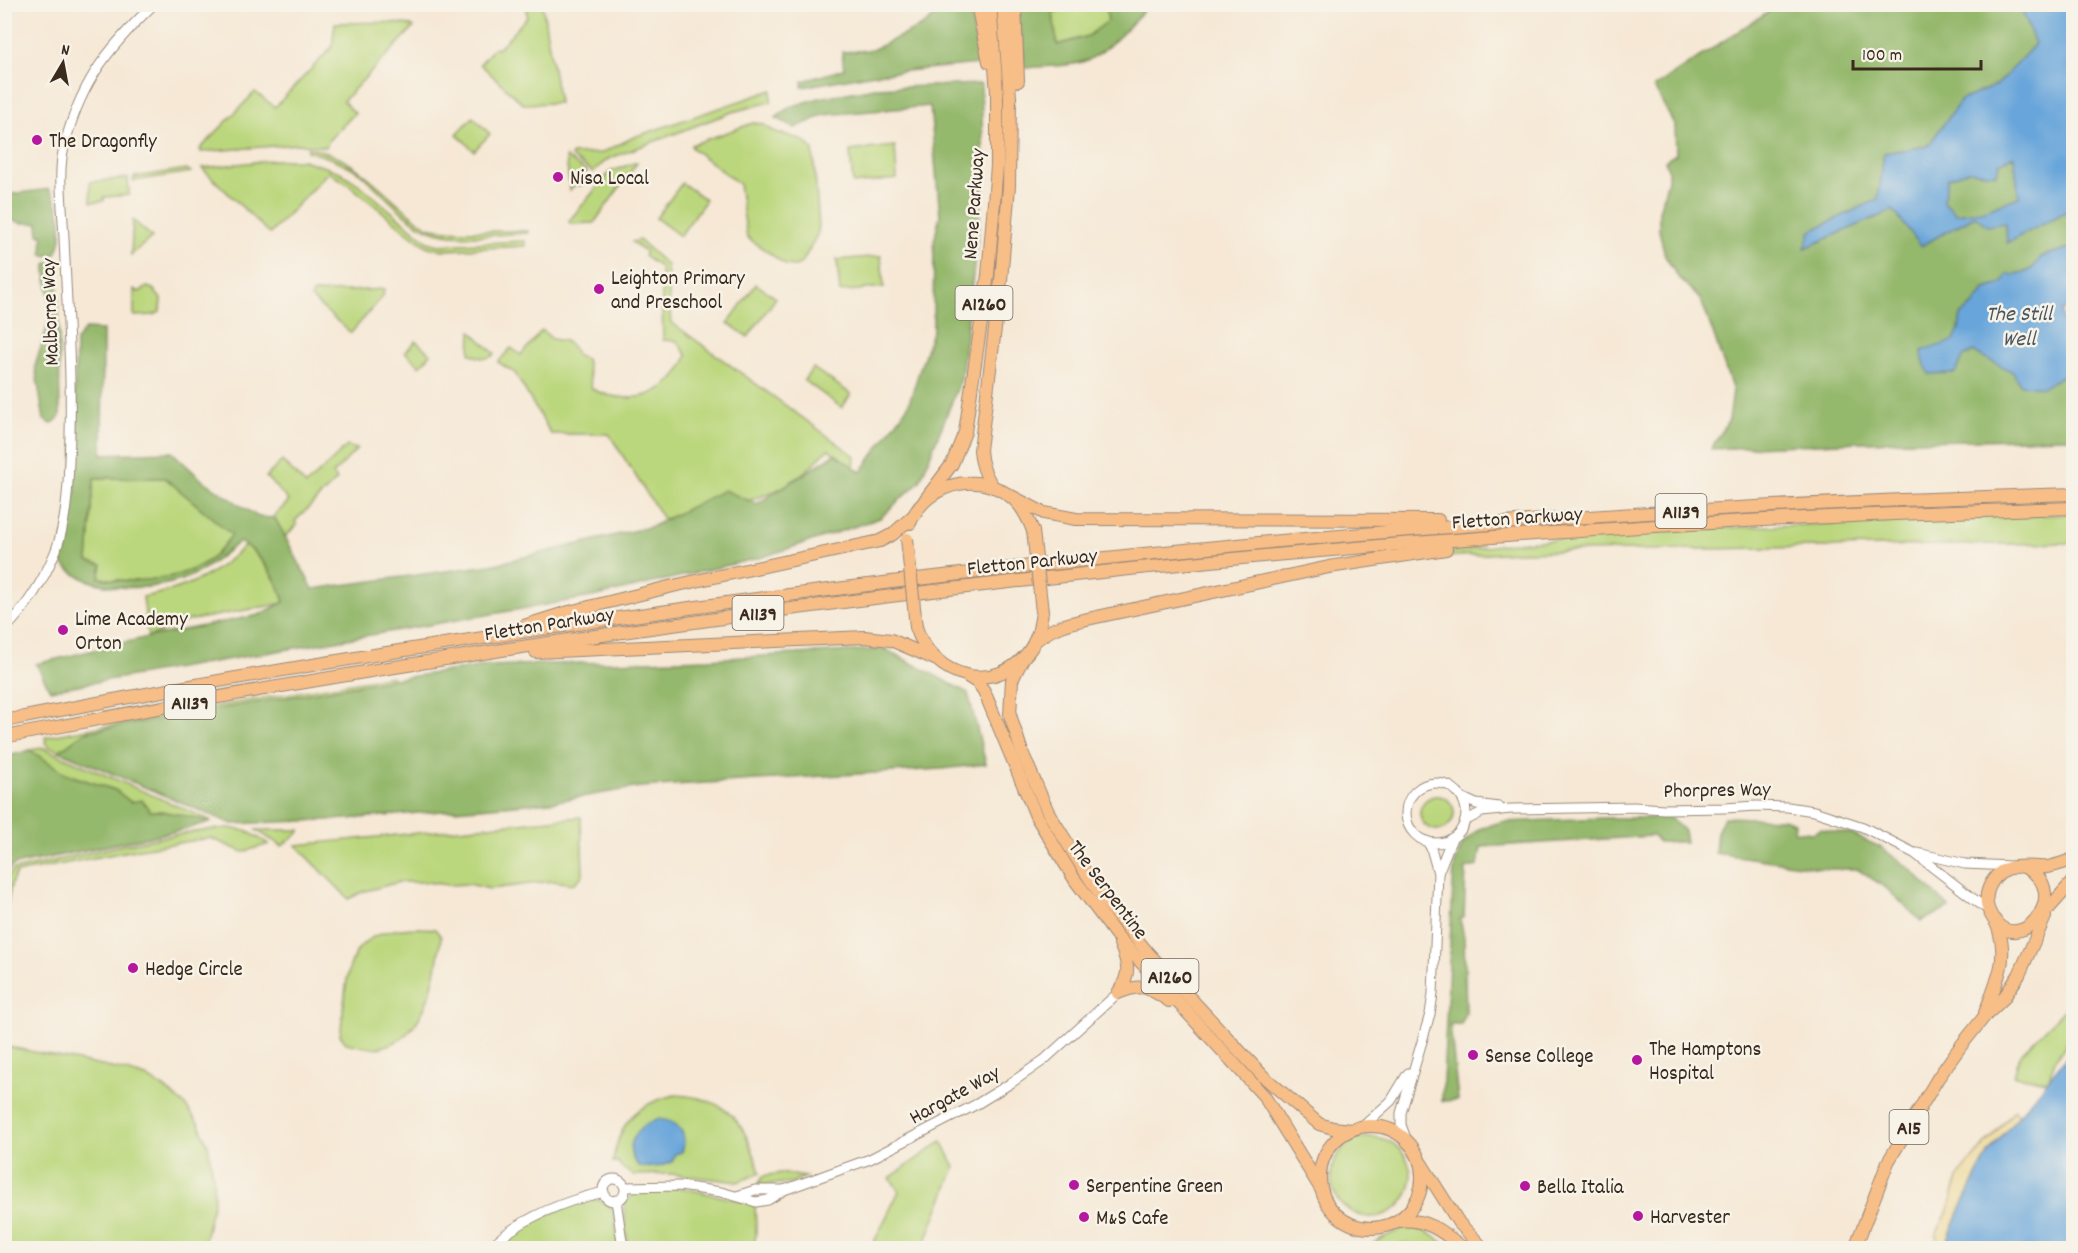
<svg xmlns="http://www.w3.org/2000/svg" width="2078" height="1253" viewBox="0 0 2078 1253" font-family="Dekko,sans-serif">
<rect width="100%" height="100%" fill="#f7f3e8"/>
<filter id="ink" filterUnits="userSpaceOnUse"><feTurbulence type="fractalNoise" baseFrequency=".0167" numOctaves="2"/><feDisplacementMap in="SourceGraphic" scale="12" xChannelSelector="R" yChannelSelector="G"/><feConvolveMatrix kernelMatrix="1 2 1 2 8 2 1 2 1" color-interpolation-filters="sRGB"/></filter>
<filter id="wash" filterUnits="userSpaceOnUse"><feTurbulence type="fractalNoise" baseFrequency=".008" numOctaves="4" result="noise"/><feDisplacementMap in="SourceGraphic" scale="24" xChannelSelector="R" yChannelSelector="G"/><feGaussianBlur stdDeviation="1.35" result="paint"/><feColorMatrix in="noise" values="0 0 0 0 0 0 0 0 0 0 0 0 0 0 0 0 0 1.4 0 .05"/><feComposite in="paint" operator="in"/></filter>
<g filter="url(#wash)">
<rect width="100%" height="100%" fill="#f6e8d5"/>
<g fill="#bbd77d" stroke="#7b804e" stroke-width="1.5">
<path d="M527,5H543C546,38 554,70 559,103L523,104L480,64L494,48H499L527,17Z"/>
<path d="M1079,5H1109L1106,8L1108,21L1088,36L1056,45L1053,12Z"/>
<path d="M335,23C354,23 399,20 414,27L343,101L355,113L329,140L326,147L298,144L201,152L200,149L255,92L275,107L332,47Z"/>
<path d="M772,90L771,102L732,112L608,159L593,172L571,157L572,154L602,153L634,137Z"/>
<path d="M473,117L490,134L474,151L457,134Z"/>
<path d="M753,123L763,124C777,138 802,133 813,150L819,227L817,235L802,263L795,266L786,265L747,237L739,184L692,148L691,145Z"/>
<path d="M895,146L897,179L853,184L850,151Z"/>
<path d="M308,148C348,154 372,181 401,206C409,213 417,221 427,226C444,234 506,230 528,231V233C499,234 455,241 428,229C402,218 383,192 361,174C345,162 326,156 307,151Z"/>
<path d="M566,157L587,172L583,175L587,180L580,186L577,183L570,190Z"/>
<path d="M274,160H303L340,172L361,186L428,242L439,245L525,241L526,246L444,250L428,247L417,240L348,184L328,172L270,234L202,168Z"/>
<path d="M634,163H637L594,223L570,224L569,221L610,172Z"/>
<path d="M187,169L191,172L133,181L134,177Z"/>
<path d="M128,178L129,195L104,197V201L91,202L90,182Z"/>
<path d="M682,183L706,200L680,236L656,218Z"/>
<path d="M133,220L152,237L131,255Z"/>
<path d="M639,240L667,265L671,322L855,456L854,468L828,449C812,467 791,485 768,494C735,507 697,512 663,519L609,434H551L515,373L498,362L511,348L521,355L542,330L552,339L565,341L572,346L577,356L586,359L592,389C620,403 654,401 675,376C680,370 685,363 687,355L677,341L663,340L661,268L644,256L646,252L632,242Z"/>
<path d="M881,256L884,287L840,292L837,260Z"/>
<path d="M756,284L776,298L748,337L728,323Z"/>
<path d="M147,287L153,289L161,299L160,312L154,315L134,316V289L139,292Z"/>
<path d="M384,289L383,296L351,333L311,298L313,293Z"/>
<path d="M471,331L495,354C487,361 478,358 470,353Z"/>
<path d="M416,341L431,354L420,366L405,352Z"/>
<path d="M813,368L851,394L842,408L804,380Z"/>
<path d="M347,446L357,449L333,474L337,480L295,521L297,525L285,537L273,517L289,501L266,477L282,461L306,485Z"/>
<path d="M94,478H165L233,535C227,541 221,550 214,556C184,581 135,584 98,578L88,562Z"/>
<path d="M2073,514V543L1517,552L1386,561L1513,543L1673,530Z"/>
<path d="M246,544C262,561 279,579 284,603L187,621L148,637L143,597C185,589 216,576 246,544Z"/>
<path d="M392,676L394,679L85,732L59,751L47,746L45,737L152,717Z"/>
<path d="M43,748L210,820L211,822L172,814L164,811H150L131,802L115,790L66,774L30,750Z"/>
<circle cx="1437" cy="813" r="17"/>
<path d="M581,817L583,875L574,884L553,881L490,889L469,884L448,885L426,882H399L362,892L349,899L296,845Z"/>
<path d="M229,828L247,831L269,844L243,852L210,838L140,849L16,873L11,885L5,918C4,902 1,882 13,870C84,855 156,834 229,828Z"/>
<path d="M256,830H300V832L282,846Z"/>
<path d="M418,928L435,929L441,937C436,978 426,1044 374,1048C365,1048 355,1045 346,1043L340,1035C350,974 338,929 418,928Z"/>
<path d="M2073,1001V1034L2055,1060L2048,1081L2014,1076L2019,1056Z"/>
<path d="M5,1046L126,1071L146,1077L164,1088L185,1105L199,1124L208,1145L213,1177L214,1199L203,1248H5Z"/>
<path d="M675,1095C730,1097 746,1125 760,1173L738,1182L672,1174L633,1175L621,1167L618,1162H613C619,1122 636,1104 675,1095Z"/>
<circle cx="1371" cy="1177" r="40"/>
<path d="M942,1141L955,1167L923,1248H871L899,1191L890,1178Z"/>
<path d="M781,1173L805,1177L790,1183L758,1185L763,1176Z"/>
<path d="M683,1188L755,1204L756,1230L754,1248H628L624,1207L625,1203L637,1189Z"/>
<path d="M594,1199L604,1202L614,1210L618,1248H497C525,1223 558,1207 594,1199Z"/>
<path d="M1406,1227C1422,1228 1438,1237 1449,1248H1416C1406,1239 1399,1245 1388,1248C1382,1250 1373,1249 1367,1248L1384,1237Z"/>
</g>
<g fill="#94b86c" stroke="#687145" stroke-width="1.5" fill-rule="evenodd">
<path d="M937,5H970L978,64L874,74L802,87L803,81L844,69L842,52L872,50L922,26L935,16Z"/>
<path d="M1020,5H1079L1053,12L1057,45L1088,36L1108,21L1106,8L1109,5H1148C1133,23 1111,48 1090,59C1074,67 1043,66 1025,68L1018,15Z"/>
<path d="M1778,5H2020L2035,44L1997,85L1961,100L1928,146L1884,153L1878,199L1811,231L1806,248L1893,210L1922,245L1975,216L2006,223L2007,242L2073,208V247L2041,257L2035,267L2002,284L1985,289L1974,305L1961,315L1959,329L1954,342L1922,351L1923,360L1963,357L1974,352L2013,372L2069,371L2073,369V438L1860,442L1711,449L1729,420L1733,391L1706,313L1700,299L1678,277L1665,256L1659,230V211L1668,180V169L1665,161L1676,154L1675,126L1654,87Z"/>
<path d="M981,84L984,180L961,379L920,481L880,518L763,557L597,596L50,690L36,664L148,637L259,615L284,602C280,582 258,549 239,542C227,551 215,562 202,570C168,591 110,594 75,574C70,571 65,566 61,563L64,535L70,522L72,500L76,494L73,465L76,341L85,329L103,330L102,454L172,452L201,479L258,517L275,518L313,589L491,565L653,526L724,490L757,504L835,454L861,472L908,406L933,329L934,242L940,215L930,106L824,115L795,128L776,118L790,107L819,98L875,88ZM94,478H165L232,535C226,541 221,550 214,556C185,581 135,584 99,578L102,565L88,561Z"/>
<path d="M2014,156L2019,197L1982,211L1956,214L1943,201L1947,178L1969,171L1997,174L1999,163Z"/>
<path d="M49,189C61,207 66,235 56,254L45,256L42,253L43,235H39L38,223H22L5,218V195Z"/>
<path d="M50,262L56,265L58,271L60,417L52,424L44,420L35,366L51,315L46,271V264Z"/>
<path d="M885,649L968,693L986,764L941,769L640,787L551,802L347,819L232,824L59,751L85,732L394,679L485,666L709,659Z"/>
<path d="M30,750L66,774L115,790L131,802L142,800L150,811C170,811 191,817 211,822L177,831L14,865L5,873V757Z"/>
<path d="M1724,817L1783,819L1795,823L1794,831L1813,833L1820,829L1851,834L1880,847L1909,868L1950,908L1921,921L1885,887L1857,869H1828L1715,853L1717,832Z"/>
<path d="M1605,818H1670L1684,831L1686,842H1659L1653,836L1481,847L1478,866L1466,868L1464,918L1460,919L1464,937L1466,1013L1461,1024H1450L1458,1100L1442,1101L1454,866L1463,843L1479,829L1501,822Z"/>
</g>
<path fill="#eeda9e" stroke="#94825e" stroke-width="1.5" d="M2015,1110L2020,1116L1989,1152L1961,1208L1944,1248L1936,1246L1937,1233L1947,1213L1959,1175Z"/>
<g fill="#68a5da" stroke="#52687c" stroke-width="1.5" fill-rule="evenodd">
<path d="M2020,5H2073V208L2007,243L2006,223L1987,226L1975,216L1921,246L1893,210L1805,248L1811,231L1878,199L1884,153L1928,146L1961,100L1997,85L2035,44ZM2014,156L2019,197L1982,211L1956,214L1943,201L1948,178L1969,171L1997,174L1999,163Z"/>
<path d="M2073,247V307L2062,311L2063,321L2073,329V369L2044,387L2021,385L2013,372L1974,352L1963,357L1955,373L1929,374L1923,360L1922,351L1954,341L1959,329L1961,315L1974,305L1985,289L2002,284L2007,274C2023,277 2033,271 2041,257Z"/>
<path d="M2073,1051V1248H1944L1961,1208L1989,1152L2069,1054Z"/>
<path d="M657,1119C676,1120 689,1131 682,1152L675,1154L672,1162C660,1167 651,1169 639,1166C620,1149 637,1126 657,1119Z"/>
</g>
</g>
<g filter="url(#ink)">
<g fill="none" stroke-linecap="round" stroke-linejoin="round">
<g stroke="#98897a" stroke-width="11">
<g id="tertiary">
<path d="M4,630C27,607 44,580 56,550C66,522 68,491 69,461C73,387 67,312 64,238C63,214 58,175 63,152C78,86 106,50 154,4"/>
<circle cx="1436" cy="813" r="30"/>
<path d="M1461,797L1476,804L1499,807"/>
<path d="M1465,821L1482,812L1511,809L1634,807L1664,809L1725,808L1756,806L1788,807L1814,811L1863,827L1914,853L1988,910"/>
<path d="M1917,853L1965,864L2012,866"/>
<path d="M1438,873L1452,838"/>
<path d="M1362,1127L1391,1101L1408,1073"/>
<path d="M1407,1141L1401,1125V1113L1430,1014L1433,994L1438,873L1431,848L1427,841"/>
<circle cx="614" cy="1190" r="11"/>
<path d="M625,1187L680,1186L721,1192L756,1202L768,1200L784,1190L870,1159L977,1104L1011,1083L1044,1060L1118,993"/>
<path d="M737,1196L755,1190H784"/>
<path d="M616,1200L623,1248"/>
<path d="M489,1248C521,1218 560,1202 604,1192"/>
</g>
</g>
<g stroke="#98897a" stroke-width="14">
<g id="primary">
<path d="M1023,658L1012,680L1010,715L1022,752L1048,812L1086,873L1106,902L1148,953L1263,1076L1319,1124L1333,1128L1351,1130"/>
<path d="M967,676L978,683L984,691L1036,816L1075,880L1116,935L1264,1096L1321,1189"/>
<path d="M2024,867C2078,891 2014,967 1989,911C1981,892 1995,869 2015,867C2026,865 2037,868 2047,867C2056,866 2065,862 2074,859"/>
<path d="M2049,908L2074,880"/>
<path d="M1118,993C1143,983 1147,986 1169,1001"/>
<path d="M1118,993C1131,973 1129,965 1120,944"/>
<path d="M1985,1013C1998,978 2011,956 1995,920"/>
<circle cx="1371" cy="1177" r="51"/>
<path d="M1421,1163L1459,1223L1483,1248"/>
<path d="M1398,1221C1426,1218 1442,1231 1463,1248"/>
<path d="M1855,1248L1888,1162L1938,1078L1960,1047L1984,1017L2003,999L2019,975L2045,917"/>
</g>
</g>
<g stroke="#98897a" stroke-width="14">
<g id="trunk">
<path d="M977,4L989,62"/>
<path d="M1015,4L1018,81"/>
<path d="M993,487C985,475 981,465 980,450L1001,280L1009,186L1010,97L1003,4"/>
<path d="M1009,495L1044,513L1076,519L1438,520"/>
<path d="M925,500L952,464L965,432L988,275L997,166V93L990,4"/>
<path d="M910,523C928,479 989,468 1020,506C1026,514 1030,523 1033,531"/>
<path d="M524,626L565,613L673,586L880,541L893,534L912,517"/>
<path d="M916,627C932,678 995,696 1029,651C1038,639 1040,626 1042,612"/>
<path d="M1034,642C1051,627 1069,623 1092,618L1329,567L1446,549"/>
<path d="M536,652L864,637L891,640L935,659"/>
<path d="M4,721C234,675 465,639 697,607C1153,545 1613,507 2074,494"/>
<path d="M4,737C686,604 1379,526 2074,508"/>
</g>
</g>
<use href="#tertiary" stroke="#fff" stroke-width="9"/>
<use href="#primary" stroke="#f7be88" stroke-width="12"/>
<use href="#trunk" stroke="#f7be88" stroke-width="12"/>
<g stroke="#98897a" stroke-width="14" stroke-linecap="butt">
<g id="trunk-bridge">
<path d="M1033,531L1042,612"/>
<path d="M907,539L916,627"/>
</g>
</g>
<use href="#trunk-bridge" stroke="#f7be88" stroke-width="12"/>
</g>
</g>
<g fill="#b5179e" stroke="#f7f3e8" stroke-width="2">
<circle cx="37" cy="140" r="6"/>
<circle cx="558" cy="177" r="6"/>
<circle cx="599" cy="289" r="6"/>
<circle cx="63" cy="630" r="6"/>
<circle cx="133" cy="968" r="6"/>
<circle cx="1473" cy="1055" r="6"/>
<circle cx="1637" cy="1060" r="6"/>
<circle cx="1074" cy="1185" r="6"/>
<circle cx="1525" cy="1186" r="6"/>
<circle cx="1638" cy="1216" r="6"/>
<circle cx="1084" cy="1217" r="6"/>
</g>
<g text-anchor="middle" stroke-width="5" stroke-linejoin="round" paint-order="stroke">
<g fill="#f7f3e8" stroke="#73665b" stroke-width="1.5">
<rect x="955.5" y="286" width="57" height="34" rx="4.5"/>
<rect x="1655.5" y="494" width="51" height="34" rx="4.5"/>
<rect x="732.5" y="596" width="51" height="34" rx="4.5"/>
<rect x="164.5" y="685" width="51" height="34" rx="4.5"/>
<rect x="1141.5" y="959" width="57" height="34" rx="4.5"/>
<rect x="1889.5" y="1110" width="39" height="34" rx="4.5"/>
</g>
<g font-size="20" font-weight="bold" fill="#3b2a1e">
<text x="984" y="310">A1260</text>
<text x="1681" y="518">A1139</text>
<text x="758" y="620">A1139</text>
<text x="190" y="709">A1139</text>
<text x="1170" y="983">A1260</text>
<text x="1909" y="1134">A15</text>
</g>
<g font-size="21" fill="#3b2a1e" stroke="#f7f3e8" text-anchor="start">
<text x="49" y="147">The Dragonfly</text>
<text x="570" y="184">Nisa Local</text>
<text x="611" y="284">Leighton Primary<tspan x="611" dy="24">and Preschool</tspan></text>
<text x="75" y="625">Lime Academy<tspan x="75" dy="24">Orton</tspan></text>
<text x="145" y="975">Hedge Circle</text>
<text x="1649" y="1055">The Hamptons<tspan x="1649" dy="24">Hospital</tspan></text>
<text x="1485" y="1062">Sense College</text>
<text x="1086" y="1192">Serpentine Green</text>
<text x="1537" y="1193">Bella Italia</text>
<text x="1650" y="1223">Harvester</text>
<text x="1096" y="1224">M&amp;S Cafe</text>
</g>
<g font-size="21" fill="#3b2a1e" stroke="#f7f3e8">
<text transform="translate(973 204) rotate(-86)" y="7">Nene Parkway</text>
<text transform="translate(49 312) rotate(-92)" y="7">Malborne Way</text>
<text transform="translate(1517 517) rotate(-4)" y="7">Fletton Parkway</text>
<text transform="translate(1032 561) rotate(-6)" y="7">Fletton Parkway</text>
<text transform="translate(549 623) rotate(-9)" y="7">Fletton Parkway</text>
<text transform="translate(1717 789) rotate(-1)" y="7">Phorpres Way</text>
<text transform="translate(1109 889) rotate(53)" y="7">The Serpentine</text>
<text transform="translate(954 1094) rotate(-29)" y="7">Hargate Way</text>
</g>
<g font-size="22" font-style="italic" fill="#4b5560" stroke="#f7f3e8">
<text x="2019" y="320">The Still<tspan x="2019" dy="25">Well</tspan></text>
</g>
</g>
<rect width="2078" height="1253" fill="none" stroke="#f7f3e8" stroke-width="24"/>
<g transform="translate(63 63) rotate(10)" stroke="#f7f3e8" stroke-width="4.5" paint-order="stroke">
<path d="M0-4.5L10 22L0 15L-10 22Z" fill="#3b2a1e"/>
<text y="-9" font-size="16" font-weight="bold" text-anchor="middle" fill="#3b2a1e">N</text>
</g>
<path d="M1853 60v9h128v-9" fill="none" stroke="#3b2a1e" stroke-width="3"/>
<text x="1862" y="60" font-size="18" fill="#3b2a1e" stroke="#f7f3e8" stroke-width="4.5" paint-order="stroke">100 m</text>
</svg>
